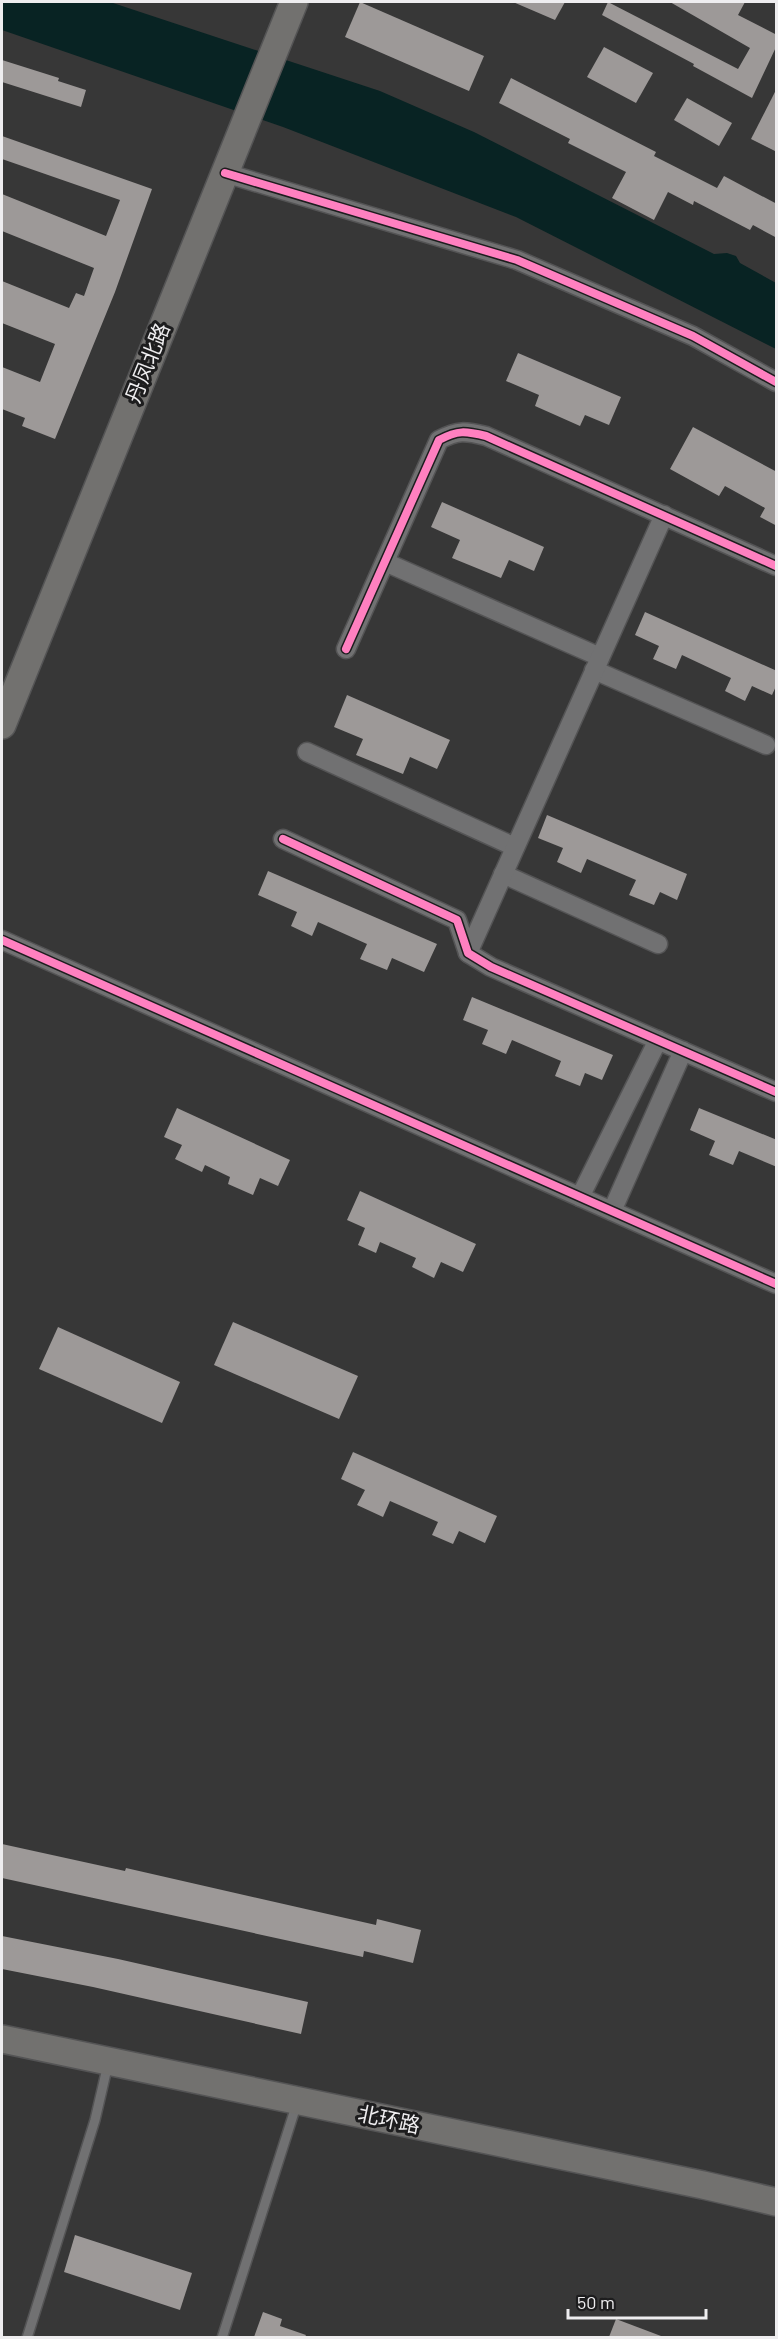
<svg xmlns="http://www.w3.org/2000/svg" width="778" height="2339" viewBox="0 0 778 2339" font-family="Barlow,'Noto Sans SC',sans-serif">
<rect width="100%" height="100%" fill="#373737"/>
<path fill="#082323" d="M2,2H110L380,91L474,132L714,254L727,253L736,256L740,263L776,283V349L516,217L283,127L2,30Z"/>
<g fill="#9d9998">
<path d="M360,2L484,56L469,91L345,37Z"/>
<path d="M513,2H565L555,20Z"/>
<path d="M608,2L738,69L750,48L670,2H745L738,15L777,35V45L752,98L693,66L694,64L602,15Z"/>
<path d="M604,47L653,73L636,103L587,77Z"/>
<path d="M2,60L59,78L58,81L86,90L81,107L2,82Z"/>
<path d="M511,78L656,152L654,156L717,188L724,176L777,204V238L753,225L750,230L694,201L693,205L668,192L654,220L612,198L626,172L568,143L570,139L499,103Z"/>
<path d="M777,88V152L751,139Z"/>
<path d="M687,98L732,123L719,146L674,120Z"/>
<path d="M2,136L152,189L115,292L55,439L22,426L25,418L2,409V367L40,382L55,344L2,323V281L69,308L76,293L84,296L94,268L2,231V194L106,236L120,200L2,159Z"/>
<path d="M518,353L621,397L609,425L585,415L580,426L535,406L539,395L506,381Z"/>
<path d="M693,427L777,472V526L760,517L765,508L725,486L719,496L670,469Z"/>
<path d="M442,502L544,547L534,571L509,560L501,578L452,558L460,540L431,527Z"/>
<path d="M645,612L777,671V684L772,695L752,686L745,701L725,691L731,678L682,655L676,669L653,659L659,646L635,635Z"/>
<path d="M347,695L450,740L437,769L410,757L403,774L356,755L363,739L334,727Z"/>
<path d="M547,815L687,874L677,900L660,892L654,905L629,895L636,880L587,859L581,873L557,862L563,848L538,838Z"/>
<path d="M268,871L437,944L424,972L392,958L387,970L360,959L367,944L318,922L312,936L291,926L297,912L258,895Z"/>
<path d="M472,997L613,1055L602,1080L585,1073L580,1086L555,1076L561,1061L512,1040L506,1054L482,1044L488,1030L463,1020Z"/>
<path d="M177,1108L290,1160L278,1186L260,1178L253,1195L228,1184L230,1177L205,1165L202,1172L175,1159L182,1145L164,1137Z"/>
<path d="M699,1108L777,1140V1167L739,1151L733,1165L709,1155L715,1141L690,1130Z"/>
<path d="M360,1191L476,1244L463,1272L441,1262L434,1278L412,1267L416,1258L380,1242L376,1253L358,1245L365,1228L347,1220Z"/>
<path d="M233,1322L358,1376L339,1419L214,1365Z"/>
<path d="M58,1327L180,1382L162,1423L39,1369Z"/>
<path d="M353,1452L497,1516L485,1543L459,1531L453,1544L432,1535L438,1522L390,1501L383,1517L357,1505L365,1490L341,1479Z"/>
<path d="M2,1844L125,1871L126,1868L376,1925L377,1919L421,1930L413,1963L364,1951L363,1957L2,1878Z"/>
<path d="M2,1936L118,1959L308,2002L301,2034L93,1987L2,1969Z"/>
<path d="M75,2235L192,2273L180,2310L64,2272Z"/>
<path d="M263,2312L282,2319L280,2326L306,2335L305,2337H254Z"/>
<path d="M616,2319L661,2336V2337H609Z"/>
</g>
<g fill="none" stroke-linecap="round" stroke-linejoin="round">
<g stroke="#545455" stroke-width="12">
<g id="lane">
<path d="M27,2338L95,2120L108,2064"/>
<path d="M222,2338L297,2103"/>
</g>
</g>
<g stroke="#545455" stroke-width="21">
<g id="street">
<path d="M225,173L517,260L693,336L776,382"/>
<path d="M385,562L600,657"/>
<path d="M346,649L439,440C458,430 465,431 486,436L776,566"/>
<path d="M594,670L766,745"/>
<path d="M307,752L515,847"/>
<path d="M283,839L457,920L468,953L491,967L776,1092"/>
<path d="M503,874L658,944"/>
<path d="M2,940L776,1284"/>
<path d="M468,953L664,515"/>
<path d="M580,1197L658,1040"/>
<path d="M612,1211L683,1051"/>
</g>
</g>
<g stroke="#545455" stroke-width="30">
<g id="secondary">
<path d="M2,725L294,2"/>
<path d="M2,2039L703,2185L776,2202"/>
</g>
</g>
<use href="#lane" stroke="#717172" stroke-width="9"/>
<use href="#street" stroke="#717172" stroke-width="18"/>
<use href="#secondary" stroke="#72716f" stroke-width="27"/>
<g stroke="#1d1d1e" stroke-width="11">
<g id="cycleway">
<path d="M225,173L517,260L693,336L776,382"/>
<path d="M346,649L439,440C458,430 465,431 486,436L776,566"/>
<path d="M283,839L457,920L468,953L491,967L776,1092"/>
<path d="M2,940L776,1284"/>
</g>
</g>
<use href="#cycleway" stroke="#ff80c0" stroke-width="8"/>
</g>
<g text-anchor="middle" stroke-width="6" stroke-linejoin="round" paint-order="stroke">
<g font-size="21" fill="#eeedef" stroke="#1d1d1e">
<text transform="translate(148 363) rotate(-68)" y="7">丹凤北路</text>
<text transform="translate(389 2120) rotate(12)" y="7">北环路</text>
</g>
</g>
<rect width="778" height="2339" fill="none" stroke="#eeedef" stroke-width="6"/>
<path d="M568 2309v9h138v-9" fill="none" stroke="#eeedef" stroke-width="3"/>
<text x="577" y="2309" font-size="18" fill="#eeedef" stroke="#1d1d1e" stroke-width="4.5" paint-order="stroke">50 m</text>
</svg>
